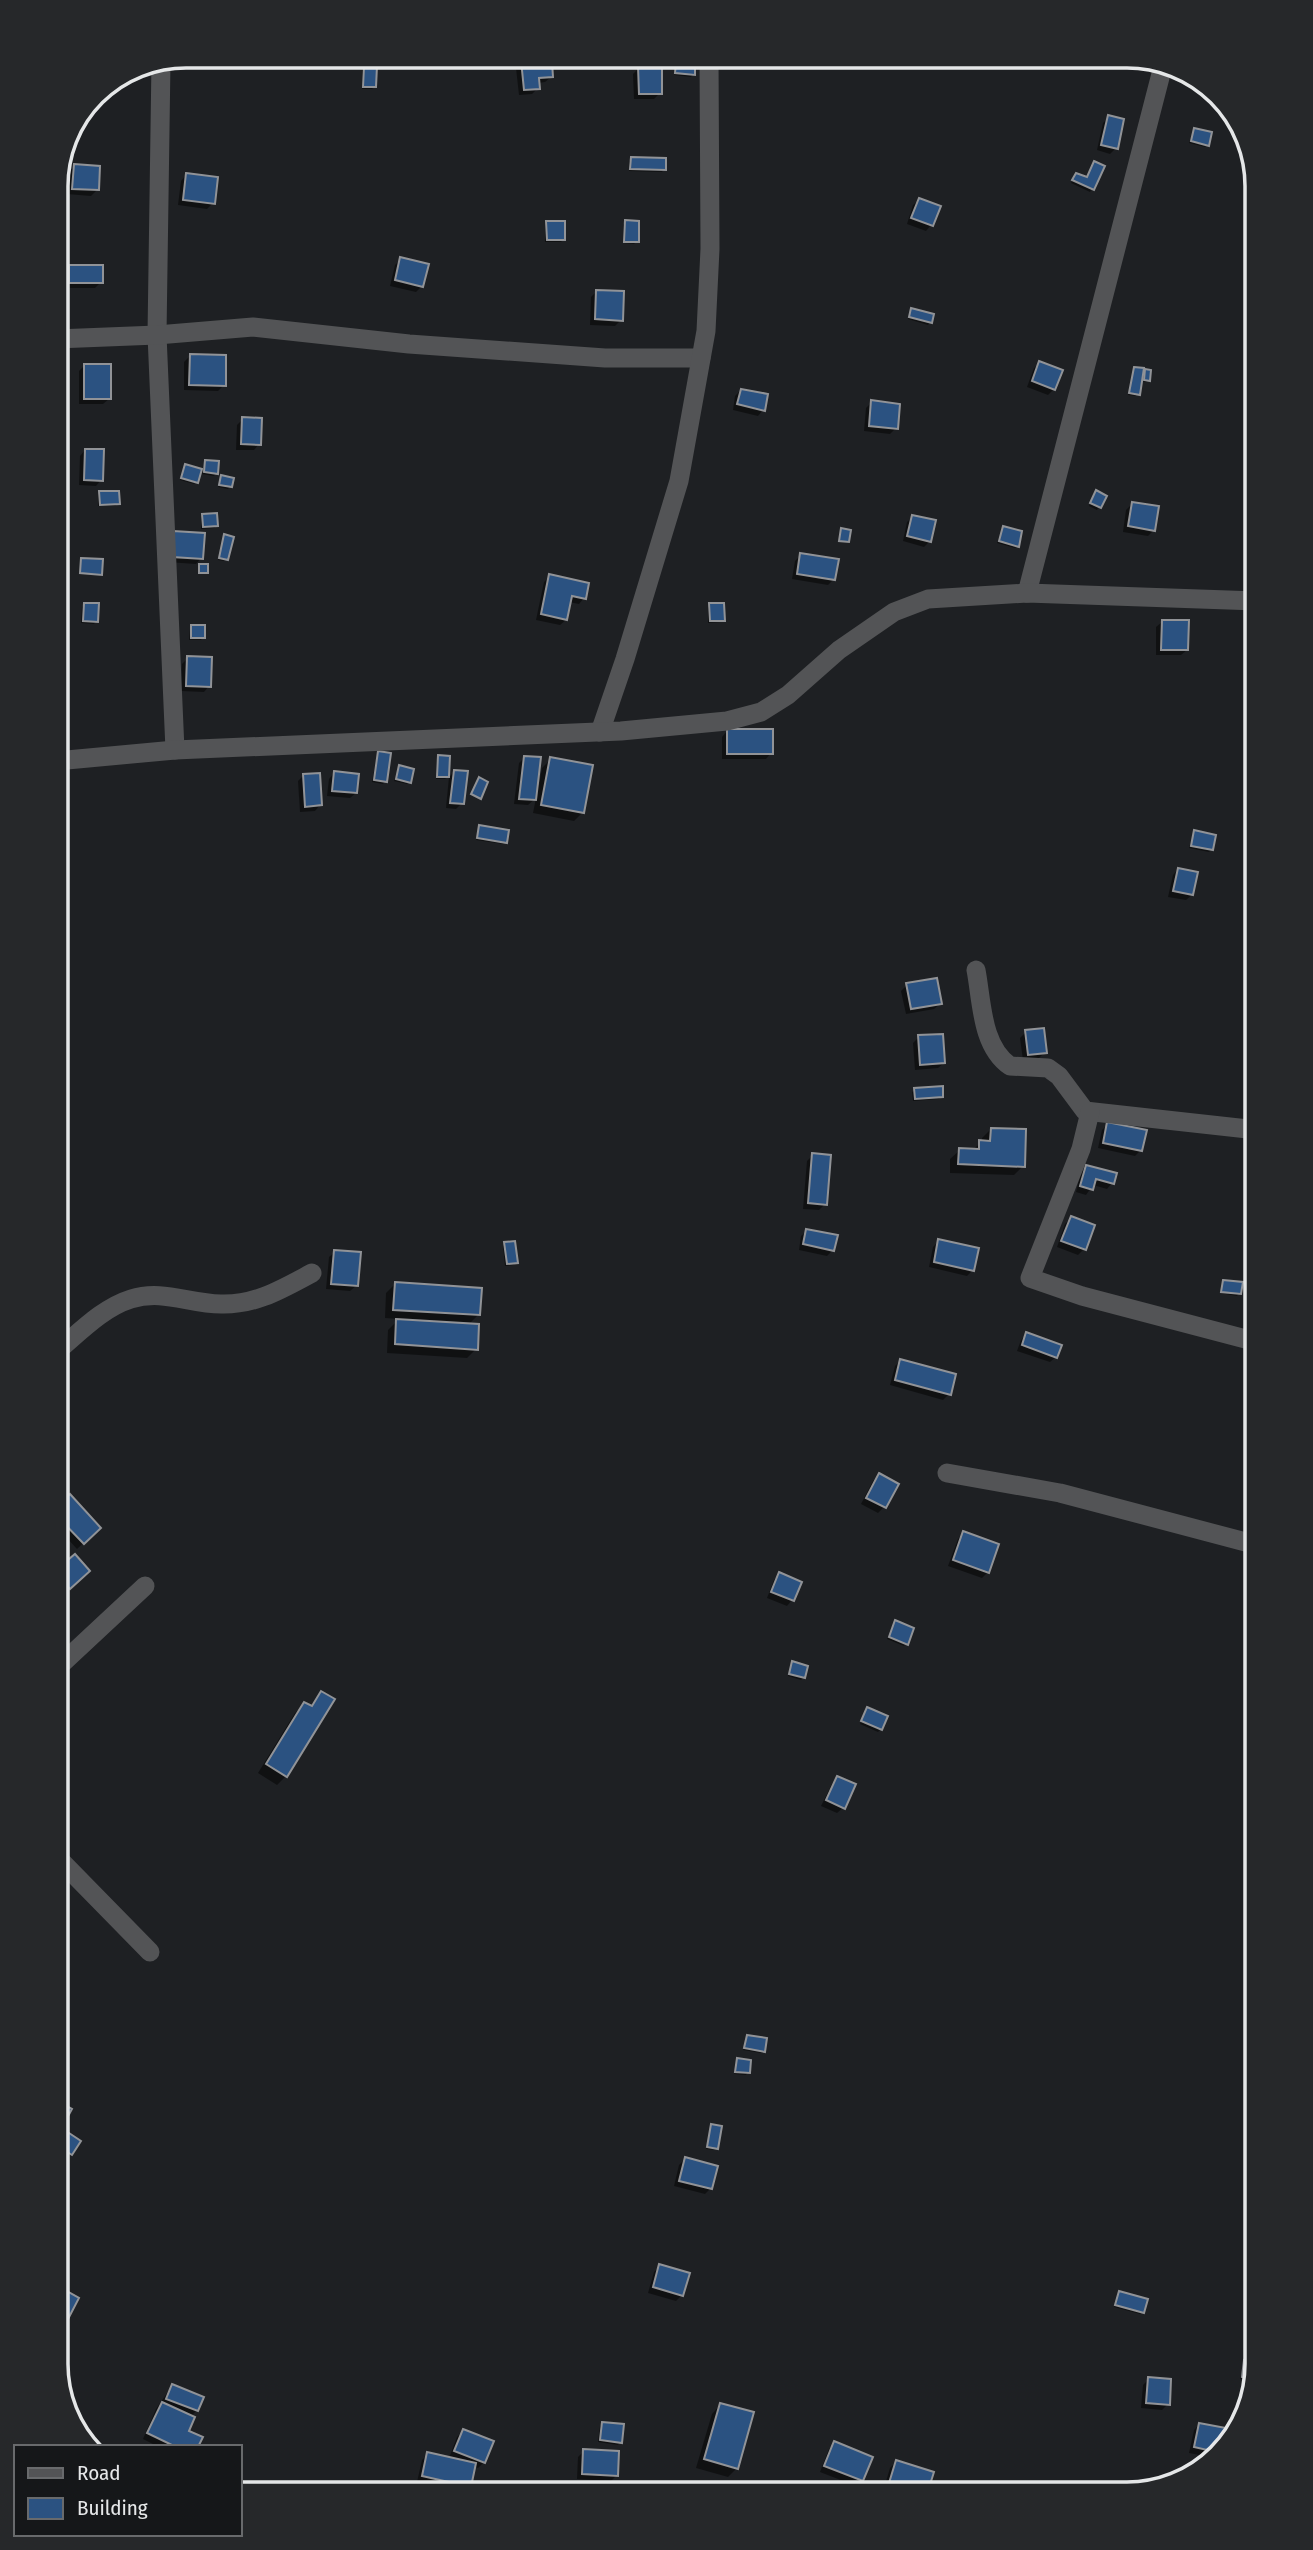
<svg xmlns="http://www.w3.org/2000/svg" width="1313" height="2550" viewBox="0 0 1313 2550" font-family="'Fira Sans Condensed',sans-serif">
<rect width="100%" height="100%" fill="#1e2023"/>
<g fill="#0007">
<path d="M521,62L536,65L551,77L545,82L538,83V88L532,94L519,95L516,68Z"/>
<path d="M677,64L693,74L691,77L674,75Z"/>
<path d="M364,68L375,87L372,89H362V70Z"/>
<path d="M639,68L660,93L654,99H634L633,74Z"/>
<path d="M1109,117L1116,148L1110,154L1097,150L1103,123Z"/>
<path d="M1194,130L1207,145L1205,147L1189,143Z"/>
<path d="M631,159L664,169L662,172L629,171V162Z"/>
<path d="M75,166L97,190L91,196L67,194L69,172Z"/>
<path d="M1092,166L1103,167L1090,192L1071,183L1076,175L1086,179Z"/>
<path d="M186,175L213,203L207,209L178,205L181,181Z"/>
<path d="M919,200L931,225L926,231L907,224L913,205Z"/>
<path d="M547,222L563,240L561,242H545V225Z"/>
<path d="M625,222L637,241L634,244L623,243V225Z"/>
<path d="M401,259L422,286L416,292L390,286L395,265Z"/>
<path d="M70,266L101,282L95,288H64V272Z"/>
<path d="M597,291L621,320L615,326L590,325L591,297Z"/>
<path d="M912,310L930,322L928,325L908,319Z"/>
<path d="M190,356L224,385L218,391L184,390V362Z"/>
<path d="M1040,363L1054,389L1048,395L1027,387L1034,368Z"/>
<path d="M85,365L109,399L103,404H79V371Z"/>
<path d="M1134,368L1141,376L1146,371L1149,380L1146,382L1140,381L1136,396L1128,395Z"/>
<path d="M741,390L763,410L758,416L733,410L735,396Z"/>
<path d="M872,402L896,428L890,434L864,431L866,408Z"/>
<path d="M243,419L259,444L254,450H236L237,425Z"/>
<path d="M85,450L101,480L96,486L79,485L80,456Z"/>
<path d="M206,462L216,473L214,476L202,474Z"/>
<path d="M185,466L196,482L194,484L180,480Z"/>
<path d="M222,477L230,486L228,489L218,487Z"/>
<path d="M1096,492L1105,496L1097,510L1089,506Z"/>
<path d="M100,493L118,504L115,506H98V495Z"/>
<path d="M1132,504L1154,530L1148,536L1123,532L1126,510Z"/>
<path d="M203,515L217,526L214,528L201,529V518Z"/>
<path d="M913,517L930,541L924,547L903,541L907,522Z"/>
<path d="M1003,528L1017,546L1015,548L997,543Z"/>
<path d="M225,536L227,559L224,561L218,560Z"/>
<path d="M168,539L201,558L196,564L167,562Z"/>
<path d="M1257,540V563H1252L1253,544Z"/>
<path d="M801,555L834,579L828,585L792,579L795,561Z"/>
<path d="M550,576L584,598L579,604L569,602L566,620L560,625L536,620L544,582Z"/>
<path d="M85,604L96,621L94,624L81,623L82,607Z"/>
<path d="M710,605L723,620L721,622L708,623V608Z"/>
<path d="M1162,622L1187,650L1181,655H1156V627Z"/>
<path d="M192,627L203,637L201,640H189L190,629Z"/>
<path d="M188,658L209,686L204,692L181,691L182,664Z"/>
<path d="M727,731L771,753L766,759H722V737Z"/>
<path d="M379,752L385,781L383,784L372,782L377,755Z"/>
<path d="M439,757L448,777L445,779H436L437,760Z"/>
<path d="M525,757L536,785H539L542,768L551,759L583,812L574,821L533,813L536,798L528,805L514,804L519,763Z"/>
<path d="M400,767L409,782L407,784L394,781Z"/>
<path d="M455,771L462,803L456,809L446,808L449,777Z"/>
<path d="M334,773L356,793L350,798L327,796L329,779Z"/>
<path d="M304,775L320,805L315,811L300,812L298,781Z"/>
<path d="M480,827L505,842L503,844L476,840Z"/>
<path d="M1194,832L1212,849L1209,852L1189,848Z"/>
<path d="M1178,869L1192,895L1186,900L1168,897L1173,875Z"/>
<path d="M907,985L940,1004L934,1009L906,1014L901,991Z"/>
<path d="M1026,1032L1045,1052L1039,1058L1023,1060L1020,1038Z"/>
<path d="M919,1037L944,1063L938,1068L915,1070L913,1043Z"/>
<path d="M915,1090L942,1096L939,1099L913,1101L912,1092Z"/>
<path d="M1108,1124L1141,1150L1135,1156L1098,1148L1102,1130Z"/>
<path d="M991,1129L1023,1166L1014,1175L950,1173V1159L960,1150L971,1151L982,1142V1138Z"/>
<path d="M813,1155L825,1204L819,1210L803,1209L807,1161Z"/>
<path d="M1086,1167L1112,1183L1107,1189L1093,1185L1086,1195L1076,1192L1081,1172Z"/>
<path d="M1071,1218L1084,1249L1078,1255L1057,1247L1065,1224Z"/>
<path d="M807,1231L833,1250L827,1256L799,1250L801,1236Z"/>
<path d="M939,1241L973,1270L967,1276L929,1267L933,1247Z"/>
<path d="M505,1244L516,1263L513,1265L505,1266L503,1246Z"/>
<path d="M335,1252L356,1286L350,1291L326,1289L329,1257Z"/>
<path d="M1224,1282L1239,1293L1237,1296L1220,1293Z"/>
<path d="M395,1284L478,1315L468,1325L476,1349L467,1358L387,1353L388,1330L399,1319L385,1318L386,1293Z"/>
<path d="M1027,1334L1056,1357L1050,1362L1017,1351L1021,1340Z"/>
<path d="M901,1360L949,1394L943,1400L890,1385L895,1366Z"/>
<path d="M1257,1398V1419L1252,1418Z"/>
<path d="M879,1475L896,1484L884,1507L878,1513L861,1504L873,1481Z"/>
<path d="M56,1509L99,1528L77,1549L56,1526Z"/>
<path d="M963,1533L988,1572L982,1578L948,1566L958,1539Z"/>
<path d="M56,1572L82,1576L63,1594L56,1586Z"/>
<path d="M780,1574L792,1600L787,1606L767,1598L774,1580Z"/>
<path d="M896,1622L906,1644L904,1646L887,1639Z"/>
<path d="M793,1663L804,1677L801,1680L788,1676Z"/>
<path d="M322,1693L286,1776L277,1785L258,1773L295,1713L304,1704L310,1707Z"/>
<path d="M867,1709L881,1729L878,1732L860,1724Z"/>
<path d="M838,1778L843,1808L837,1813L821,1806L832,1784Z"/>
<path d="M747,2036L763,2051L761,2053L743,2050Z"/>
<path d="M737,2060L748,2072L746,2075L734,2074Z"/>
<path d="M712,2126L717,2148L714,2150L706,2149Z"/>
<path d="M56,2142L70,2154L68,2156L56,2148Z"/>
<path d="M685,2159L711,2188L705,2194L674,2186L679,2165Z"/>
<path d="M660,2266L682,2295L676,2301L648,2293L654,2272Z"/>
<path d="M56,2287L67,2317L61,2323L56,2320Z"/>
<path d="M1120,2293L1142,2312L1140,2314L1114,2307Z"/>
<path d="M1257,2299V2330L1250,2329L1254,2301Z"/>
<path d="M1245,2362L1257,2364L1252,2381L1240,2379Z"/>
<path d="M1149,2379L1168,2404L1162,2410L1141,2408L1143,2385Z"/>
<path d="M172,2386L197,2410L190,2417L187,2432L196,2447H159L143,2439L156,2409Z"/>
<path d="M721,2404L737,2468L728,2477L696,2468L712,2414Z"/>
<path d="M603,2424L620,2442L618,2445L598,2442L600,2426Z"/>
<path d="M1200,2424L1224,2430L1220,2449L1210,2457L1189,2453L1194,2430Z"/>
<path d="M463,2431L484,2462L478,2468L474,2466L469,2486L464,2492L417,2482L422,2460L428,2454L449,2458L457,2437Z"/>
<path d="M835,2443L862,2480L856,2486L820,2472L829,2449Z"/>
<path d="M584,2451L617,2475L611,2481L577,2479L578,2457Z"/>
<path d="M896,2462L932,2473L925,2494H902L884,2488L890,2468Z"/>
</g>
<g fill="#2b5281" stroke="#919397" stroke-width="2">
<path d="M537,59V63L552,62L553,77L539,78L540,89L524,90L521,60Z"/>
<path d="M676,62L695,64V75L675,73Z"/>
<path d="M364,66H377L376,87H363Z"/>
<path d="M638,66H662V94H639Z"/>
<path d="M112,82L111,92L101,89Z"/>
<path d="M1108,115L1124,119L1118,149L1101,145Z"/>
<path d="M1194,128L1212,132L1209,146L1191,141Z"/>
<path d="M631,157L666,158V170L630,169Z"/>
<path d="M1094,161L1105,166L1094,190L1072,180L1076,173L1087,177Z"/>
<path d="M74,164L100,166L99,190L72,189Z"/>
<path d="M186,173L218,177L215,204L183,200Z"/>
<path d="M919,198L941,206L933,226L911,218Z"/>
<path d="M625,220L639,221V242H624Z"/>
<path d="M546,221H565V240H547Z"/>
<path d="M400,257L429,264L423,287L395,280Z"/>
<rect x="69" y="265" width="34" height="18"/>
<path d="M596,290L624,291L623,321L595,319Z"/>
<path d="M911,308L934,314L932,323L909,317Z"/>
<path d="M190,354L226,355V386L189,385Z"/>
<path d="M1039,361L1063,370L1055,390L1032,381Z"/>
<rect x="84" y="364" width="27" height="35"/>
<path d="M1134,367L1144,368L1140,395L1129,393Z"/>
<path d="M1145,369L1151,370L1150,381L1144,380Z"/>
<path d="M741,389L768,394L765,411L737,404Z"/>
<path d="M871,400L900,404L898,429L869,426Z"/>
<path d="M242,417L262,418L261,445L241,444Z"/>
<path d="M85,449H104L103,481L84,480Z"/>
<path d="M205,460L219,461L218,474L204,472Z"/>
<path d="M185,464L202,469L198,483L181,478Z"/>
<path d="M221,475L234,478L232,487L219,485Z"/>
<path d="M1096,490L1107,496L1101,508L1090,503Z"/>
<path d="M99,491H119L120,504L100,505Z"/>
<path d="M1132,502L1159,506L1155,531L1128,526Z"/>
<path d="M217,513L218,526L203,527L202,514Z"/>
<path d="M912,515L936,520L931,542L907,536Z"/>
<path d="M1003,526L1022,531L1019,547L999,541Z"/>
<path d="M841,528L851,530L849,542L839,541Z"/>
<path d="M173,531L205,533L203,559L172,557Z"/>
<path d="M224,534L234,537L228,560L219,558Z"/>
<path d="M800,553L839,559L835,580L797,574Z"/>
<path d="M81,558L103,559L102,575L80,573Z"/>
<rect x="199" y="564" width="9" height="9"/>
<path d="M549,574L589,583L586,599L572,596L567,620L541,614Z"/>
<path d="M84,603H99L98,622L83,621Z"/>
<path d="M709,603H724L725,621H710Z"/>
<path d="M1162,620H1189L1188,650H1161Z"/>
<rect x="191" y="625" width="14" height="13"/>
<path d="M187,656L212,657L211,687L186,686Z"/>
<rect x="727" y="729" width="46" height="25"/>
<path d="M378,751L391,753L387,782L374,780Z"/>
<path d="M438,755L450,756L449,777H437Z"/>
<path d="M524,756L541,757L536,800L519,799Z"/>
<path d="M550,757L593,765L584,813L541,805Z"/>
<path d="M399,765L414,769L411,783L396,779Z"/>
<path d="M454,770L468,771L464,804L450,803Z"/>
<path d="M334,771L359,774L357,793L332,791Z"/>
<path d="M320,773L322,805L305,807L303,774Z"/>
<path d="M479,777L488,782L481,799L471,794Z"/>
<path d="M479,825L509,830L507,843L477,838Z"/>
<path d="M1194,830L1216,835L1213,850L1191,846Z"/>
<path d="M1178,868L1198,872L1193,895L1173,891Z"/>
<path d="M937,978L942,1004L911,1009L906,983Z"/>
<path d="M1044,1028L1047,1053L1028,1055L1025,1030Z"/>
<path d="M943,1034L945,1063L920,1065L918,1035Z"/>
<path d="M943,1086V1097L915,1099L914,1088Z"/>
<path d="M1107,1122L1147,1130L1142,1151L1103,1143Z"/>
<path d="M991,1128L1026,1129L1025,1167L958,1164L959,1148L979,1149V1140L990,1141Z"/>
<path d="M812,1153L831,1155L827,1205L808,1203Z"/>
<path d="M1086,1165L1117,1173L1114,1184L1096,1179L1093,1190L1080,1186Z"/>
<path d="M1071,1216L1095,1225L1086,1250L1061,1241Z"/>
<path d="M806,1229L838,1235L834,1251L803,1244Z"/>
<path d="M938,1239L979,1248L974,1271L934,1262Z"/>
<path d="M515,1241L518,1263L507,1264L504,1242Z"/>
<path d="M334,1250L361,1252L358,1286L331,1284Z"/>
<path d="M1223,1280L1243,1282L1241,1294L1221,1292Z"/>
<path d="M395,1282L482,1288L480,1315L393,1310Z"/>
<path d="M396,1319L479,1324L478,1350L395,1344Z"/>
<path d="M1026,1332L1062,1345L1057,1358L1022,1345Z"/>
<path d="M900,1359L956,1374L951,1395L895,1380Z"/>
<path d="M56,1384L59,1481L56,1485Z"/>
<path d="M879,1473L899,1484L886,1508L866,1498Z"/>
<path d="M70,1494L101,1528L84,1544L56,1515V1507Z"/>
<path d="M963,1531L999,1544L989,1573L953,1560Z"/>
<path d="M75,1554L90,1571L70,1589L56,1574V1570Z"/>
<path d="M779,1572L802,1582L794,1601L771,1592Z"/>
<path d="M895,1620L914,1628L908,1645L889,1637Z"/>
<path d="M792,1661L808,1666L805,1678L789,1674Z"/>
<path d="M321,1691L335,1699L287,1777L266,1764L304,1702L312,1706Z"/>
<path d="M867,1707L888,1716L882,1730L861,1721Z"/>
<path d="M837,1776L856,1784L845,1809L826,1800Z"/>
<path d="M747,2035L767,2038L765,2052L744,2048Z"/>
<path d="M737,2058L751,2060L750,2073L735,2072Z"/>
<path d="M56,2100L72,2109L58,2135L56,2134Z"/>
<path d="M711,2124L722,2126L718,2149L707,2147Z"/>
<path d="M63,2129L81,2141L72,2155L56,2145V2140Z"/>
<path d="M685,2157L718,2166L712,2189L679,2181Z"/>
<path d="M659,2264L690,2273L683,2296L653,2287Z"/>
<path d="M56,2285L79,2298L68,2319L56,2312Z"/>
<path d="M1119,2291L1148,2299L1144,2313L1115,2305Z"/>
<path d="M1244,2360L1257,2362L1253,2379L1242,2377Z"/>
<path d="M1148,2377L1171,2379L1170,2405L1146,2403Z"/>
<path d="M172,2384L204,2397L198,2411L166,2399Z"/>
<path d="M162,2402L195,2417L189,2431L203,2437L198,2447H176L147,2433Z"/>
<path d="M720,2403L754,2412L738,2469L704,2459Z"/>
<path d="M602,2422L624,2424L622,2443L600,2440Z"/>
<path d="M1199,2423L1226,2428L1222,2447L1216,2452L1194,2447Z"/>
<path d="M463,2429L494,2441L485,2463L454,2451Z"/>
<path d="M834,2441L873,2457L863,2481L824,2466Z"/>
<path d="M583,2449L619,2451L618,2476L582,2474Z"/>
<path d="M427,2452L476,2463L471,2487L422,2476Z"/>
<path d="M896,2460L934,2472L927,2494L889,2483Z"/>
</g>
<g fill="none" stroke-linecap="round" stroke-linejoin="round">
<g stroke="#535456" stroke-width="19">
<path d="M161,61L157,335L175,750"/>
<path d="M56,339L157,335L253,327L409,344L605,358H701"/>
<path d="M1027,593L1163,66"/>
<path d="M600,732L625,659L679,481L706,331L710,249L709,56"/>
<path d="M56,761L175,750L621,731L727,721L761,712L788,695L839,650L894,612L928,599L1027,593L1257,601"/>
<path d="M976,970C982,1001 981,1046 1010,1066L1048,1068L1059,1076L1085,1111L1257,1130"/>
<path d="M1090,1112L1081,1149L1030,1278L1082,1296L1257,1342"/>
<path d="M56,1352C79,1333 102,1308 131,1299C163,1289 189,1304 221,1304C256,1305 282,1289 312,1273"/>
<path d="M947,1473L1060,1493L1257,1545"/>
<path d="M56,1669L145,1586"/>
<path d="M56,1856L150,1952"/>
</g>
</g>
<path d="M0 0H1313V2550H0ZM186 68H1127A118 118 0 0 1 1245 186V2364A118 118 0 0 1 1127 2482H186A118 118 0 0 1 68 2364V186A118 118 0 0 1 186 68Z" fill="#26282a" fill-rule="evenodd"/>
<path fill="none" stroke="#e5e7e8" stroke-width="3.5" d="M186 68H1127A118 118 0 0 1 1245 186V2364A118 118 0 0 1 1127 2482H186A118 118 0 0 1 68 2364V186A118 118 0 0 1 186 68Z"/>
<rect x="14" y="2445" width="228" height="91" fill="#151719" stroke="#686a6c" stroke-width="2"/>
<rect x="28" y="2468" width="35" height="10" fill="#535456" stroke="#686a6c" stroke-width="2"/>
<text x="77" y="2480" font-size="21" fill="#e5e7e8">Road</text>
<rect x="28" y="2498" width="35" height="21" fill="#2b5281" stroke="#686a6c" stroke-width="2"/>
<text x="77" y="2515" font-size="21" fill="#e5e7e8">Building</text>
</svg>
